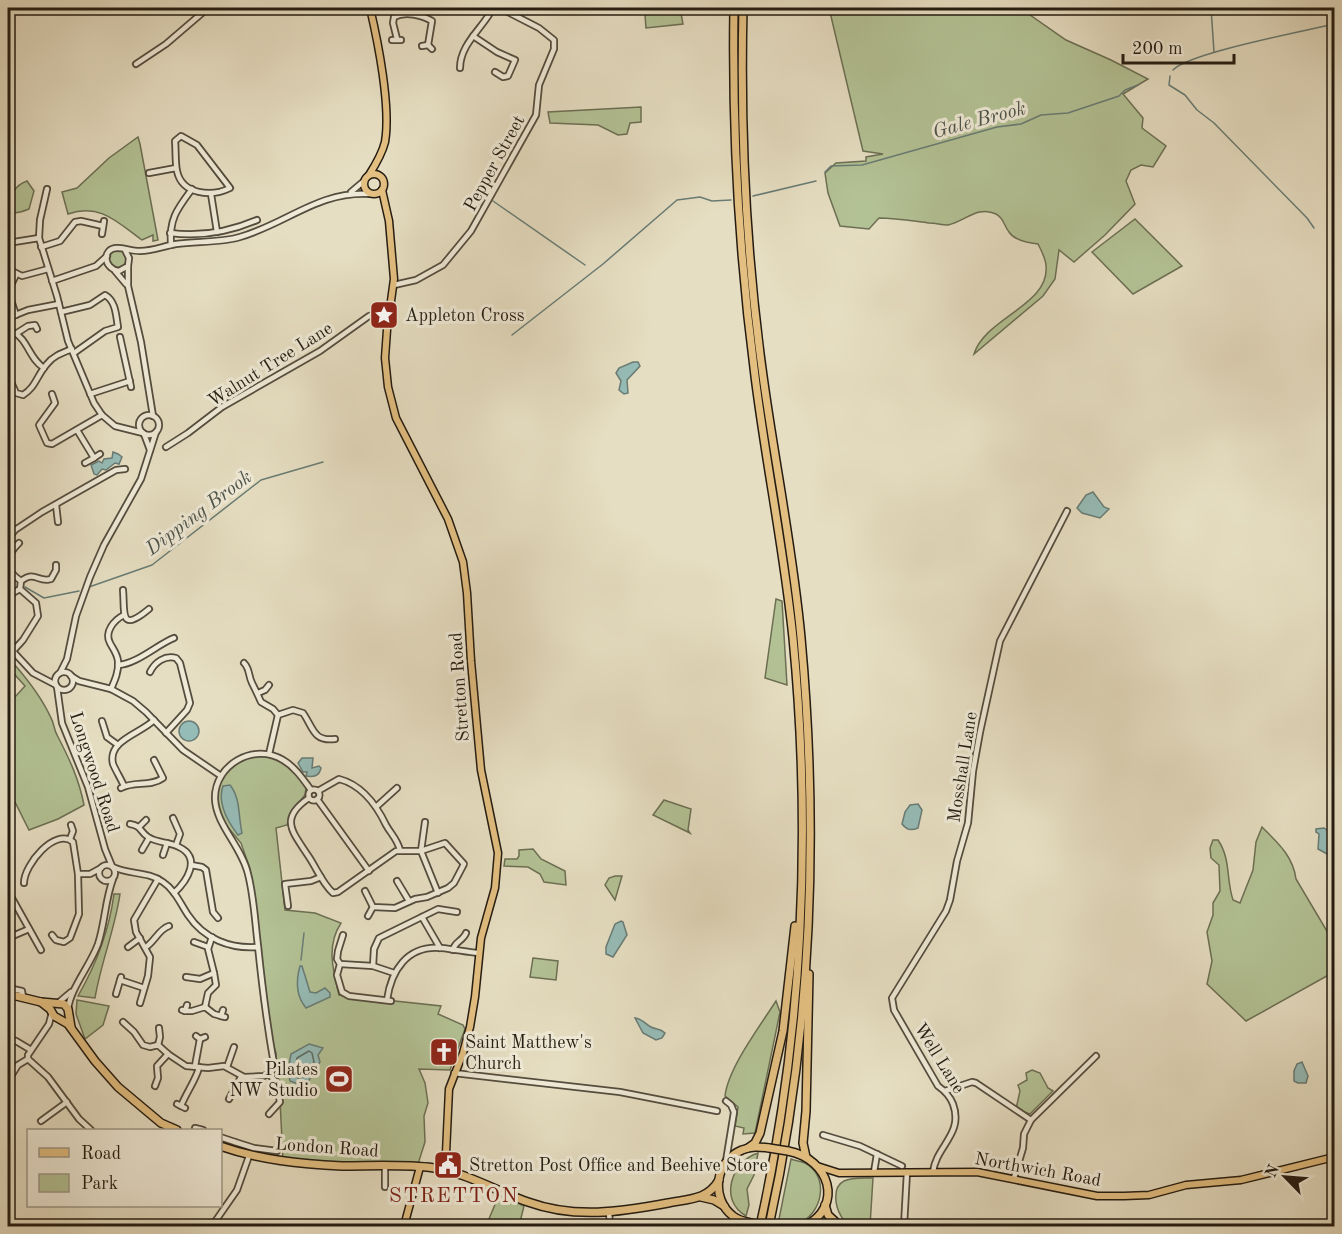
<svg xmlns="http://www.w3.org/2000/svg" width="1342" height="1234" viewBox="0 0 1342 1234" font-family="'Old Standard TT',serif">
<rect width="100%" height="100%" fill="#e6dec2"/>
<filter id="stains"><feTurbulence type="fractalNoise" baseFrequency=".00333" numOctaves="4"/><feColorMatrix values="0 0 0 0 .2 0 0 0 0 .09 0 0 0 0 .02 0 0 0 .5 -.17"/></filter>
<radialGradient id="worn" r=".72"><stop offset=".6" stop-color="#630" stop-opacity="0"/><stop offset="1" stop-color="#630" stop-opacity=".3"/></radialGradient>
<g fill="#b3c295" stroke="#6c6f54" stroke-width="1.5">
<path d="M680,8L683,24L646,28L645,15Z"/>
<path d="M829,8H1020L1066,40L1111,60L1148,79L1123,94L1143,118L1142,128L1166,146L1153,167L1141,165L1131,170L1126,181L1135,204L1105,235L1074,262L1059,250L1055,279L1043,296L974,354C985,318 1050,305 1046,266C1046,259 1041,250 1038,244C1028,243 1015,241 1009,232C1004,226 1004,218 996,214C978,205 964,222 948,225C942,225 935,223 929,223C913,221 896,218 879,218L869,229L840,226L828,193L825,173L836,163L866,161V157L883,154L863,151Z"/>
<path d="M641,107V122L630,123L627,134L618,135L598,125L550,123L548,112Z"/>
<path d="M138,137L140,144L158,240L153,241V235L142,240C117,222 100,203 68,214L62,192L77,188L109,158Z"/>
<path d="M27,181L34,191L29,209C21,212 15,215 8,210C7,198 15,185 27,181Z"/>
<path d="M1135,219L1182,266L1133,294L1092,252Z"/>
<circle cx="118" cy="259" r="9"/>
<path d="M776,599L782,601L787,685L765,678Z"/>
<path d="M14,664C28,680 42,698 51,718C54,723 54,730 57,735C69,758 79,779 84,805L58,819L29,830L8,788V692L9,695L15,697L25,686L16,676L11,667Z"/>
<path d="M253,753L283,760L303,779L306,788L305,795L291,812L287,825L276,828L285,910L315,913L341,923C326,946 333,970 339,995L441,1006L438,1014L463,1025L465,1029L450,1070L419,1069L425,1083L428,1103L424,1116L425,1142L417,1167L283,1161L279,1080L273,1071L276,1068V1053L269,1033L250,869L241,843L226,825L217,809V787L228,766Z"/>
<path d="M664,800L691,809L688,830L690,833L653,815Z"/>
<path d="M1262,827C1278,843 1293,856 1296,879L1334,943V972L1246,1021L1207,984L1212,961L1207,932L1213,915V903L1220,891L1219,865L1211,858L1210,848L1213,840H1218C1231,859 1226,879 1233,900L1240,903L1253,870L1256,842Z"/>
<path d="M533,849L541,859L565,871L566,885L544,882L540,874L528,867L504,866L505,859H517L519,856V850Z"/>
<path d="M615,876H622L615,900L605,885L609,878Z"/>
<path d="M114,894H120C115,929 101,962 95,998L78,996C97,963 109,932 114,894Z"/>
<path d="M533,958L558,961L556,980L530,977Z"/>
<path d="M77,1000L109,1006L103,1025L85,1039L76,1014Z"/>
<path d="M776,1001L780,1012L755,1133L743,1134L744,1128L735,1126L738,1107L725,1096C728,1068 760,1026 776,1001Z"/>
<path d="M1032,1070L1040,1073L1048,1088L1053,1091L1030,1114L1016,1109L1020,1091L1018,1085L1027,1080L1026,1073Z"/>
<path d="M758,1153L754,1175L747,1189L749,1205L746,1216C718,1200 732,1161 758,1153Z"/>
<path d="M791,1159C795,1161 800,1161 805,1163C830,1176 823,1215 797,1224C791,1226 784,1224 778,1224Z"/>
<path d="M873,1178L870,1226H851C848,1223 843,1220 841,1216C835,1206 832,1187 844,1181C852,1177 864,1178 873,1178Z"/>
<path d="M499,1195L524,1206L519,1226H486Z"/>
</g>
<g fill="#96bcb7" stroke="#687c75" stroke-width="1.5">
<path d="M633,362H638L640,366L627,380L628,393L624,394L619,390L621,381L616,373L619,368Z"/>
<path d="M113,452L118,454L122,457L119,464L115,463L106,470L102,469L97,475L94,474L91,465L99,461L102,463L104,459L112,458Z"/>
<path d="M1093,492L1104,507L1109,509L1100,518L1082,513L1077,508L1086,495Z"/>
<circle cx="189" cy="731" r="10"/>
<path d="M302,758H313L312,768L319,766L321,768C319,777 313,777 306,776L307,772H303L298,763Z"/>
<path d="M230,785C241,799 238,816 242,833L238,835C228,822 217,803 223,786Z"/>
<path d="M918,804L922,810L918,828C911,831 907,830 902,824L905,812L910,805Z"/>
<path d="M1324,828L1334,835V850L1329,855L1318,849L1319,834L1316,832V829Z"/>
<path d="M621,921L623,922L627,935L613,957L606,954V947L615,924Z"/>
<path d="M300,966H302L310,992L316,993L325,988L330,993V997L306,1008C296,996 296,980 300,966Z"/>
<path d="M635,1018C643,1019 645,1024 651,1027C657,1030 660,1028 665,1033L662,1038L656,1040L643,1033Z"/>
<path d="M309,1044L323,1048L318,1055L320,1062L308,1082L298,1084L290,1081L288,1071L291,1054Z"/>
<path d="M1302,1062L1308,1076L1306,1083H1298L1294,1081V1071L1297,1064Z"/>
</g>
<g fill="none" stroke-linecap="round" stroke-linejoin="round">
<path stroke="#5d6c64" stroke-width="1.5" d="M309,1051L312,1053L314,1062L305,1076L298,1078L294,1071L297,1058Z"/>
<g stroke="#687c75" stroke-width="1.5">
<path d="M1211,8L1214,52"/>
<path d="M1173,70C1188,53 1305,31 1334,24"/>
<path d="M1170,76L1169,85L1185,95L1197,110L1214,123L1307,218L1314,228"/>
<path d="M825,172L831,166L862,165L997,127L1021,124L1041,115L1068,113L1119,96L1125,90L1138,85"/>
<path d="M753,196L816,181"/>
<path d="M493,201L585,265"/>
<path d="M512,335L603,264L677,200L700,197L712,201L731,200"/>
<path d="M8,574L11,581L14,582"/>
<path d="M25,587L44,598L79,591"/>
<path d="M89,587L152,565L261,480L323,462"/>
<path d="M301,960L304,933"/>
</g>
<g stroke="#544c3e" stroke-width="8">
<g id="minor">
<path d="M473,36L497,52L515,60L508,76L503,77L495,72"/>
<path d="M397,39L393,23L394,17C405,11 422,15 432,21L428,45"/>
<path d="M392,40H401"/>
<path d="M422,46L428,45L432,49"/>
<path d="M136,64L166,44L208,8"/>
<path d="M460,68C460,44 483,28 493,8"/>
<path d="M181,136L197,145L230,188C212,197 182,195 177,171C175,162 176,150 175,141Z"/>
<path d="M149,173L176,168"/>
<path d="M47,189L40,220L39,238L57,296L68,341L94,403L102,415L115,426L143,433"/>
<path d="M351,192L364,181"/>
<path d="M211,194L217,232"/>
<path d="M170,233C200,237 229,232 257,220"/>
<path d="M102,234L104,221"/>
<path d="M8,239L14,242L39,238"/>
<path d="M171,245C169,219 177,209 192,189"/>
<path d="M41,247L60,241L75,222L81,221L103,226"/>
<path d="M125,250L129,258L128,266L119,271C103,269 102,248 117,248C124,248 132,251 140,251C152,251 164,246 176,244C197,241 220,243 240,237C288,223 318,191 370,194"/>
<path d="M128,266V286L141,342L153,416"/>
<path d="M8,269L22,276L48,269"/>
<path d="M115,271L126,284"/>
<path d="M52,281L96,266L107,256"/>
<path d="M394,285L416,280L443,265L471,231L536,115L539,85L554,49V40L539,28L500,8"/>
<path d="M61,312L90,305L105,295C116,301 116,316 118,327L105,331L74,353"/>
<path d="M16,315L8,291L16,275"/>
<path d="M8,318L28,310L59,304"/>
<path d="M17,333L28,326L35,325L37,329"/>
<path d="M8,334L13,332C28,339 29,359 44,368"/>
<path d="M120,337L131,387"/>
<path d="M8,375L16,393L23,395C36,387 37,375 47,364C53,356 62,353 72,349"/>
<path d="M52,394L55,403L39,425L47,443L52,444L102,415"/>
<path d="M90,394L130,381"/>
<circle cx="149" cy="425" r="10"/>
<path d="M77,430L94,458L100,454"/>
<path d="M144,434L150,450"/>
<path d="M166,447L188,433L222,407L320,351L369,316L385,311H390"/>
<path d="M85,463L94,458"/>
<path d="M56,505L58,522"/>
<path d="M8,539L15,530L42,512L116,470L125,469"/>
<path d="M19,543C5,556 4,570 21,581"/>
<path d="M123,590C125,612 119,634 149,609"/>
<path d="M8,599L11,594L20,589"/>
<path d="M8,646L33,673L56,685"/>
<path d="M13,651L23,640L38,616L36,603L20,589L21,581C35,570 38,583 51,579L56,570V565"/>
<path d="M244,663C250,669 248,675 252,683C255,689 258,695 261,702L273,709L278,715"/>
<path d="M118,665C137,664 158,644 174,638"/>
<path d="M150,672C155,662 165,655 176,658L180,663L190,703L187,710L166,733"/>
<circle cx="64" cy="681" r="9"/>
<path d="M60,673L67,659L76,616L90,577L104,545L141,479L156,432"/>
<path d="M71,676L79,681L111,689L133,701L146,712L183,750L221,776"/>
<path d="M57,687L62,723L88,787L105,849L112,866"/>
<path d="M111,689C115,680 119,671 118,661C117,653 113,649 110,643C104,632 114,620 124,615"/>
<path d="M258,693L265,690L269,685"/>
<path d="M102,721L107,737L118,745"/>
<path d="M269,754L278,715L293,710L303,713C313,727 313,742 335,739"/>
<path d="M124,786C121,779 116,771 113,764C107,740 142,733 154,720"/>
<path d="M121,788C134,781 151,787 163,778L154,760"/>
<circle cx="314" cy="795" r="5.5"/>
<path d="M318,791L339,779C362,785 376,804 386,825C391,834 397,839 400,850"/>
<path d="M309,798C278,819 293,832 309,857C317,869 322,883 333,893L338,892L396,851H421L445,843L464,864L454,883L448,888L427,897L415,899L395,908L373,907L365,891"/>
<path d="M317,799L369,871"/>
<path d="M376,807L397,788"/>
<path d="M173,818L180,834L176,845"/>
<path d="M425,822L421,851L438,893"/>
<path d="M130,824C142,826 139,831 148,837C157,843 170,842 179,847C202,858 187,881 174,893"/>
<path d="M139,827L146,820"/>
<path d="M70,839L73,831L71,825"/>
<path d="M142,850L149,838"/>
<path d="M163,855L167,843"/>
<path d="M191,865L202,867L206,870L213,912L218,918"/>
<circle cx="107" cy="873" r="8"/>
<path d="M113,867C130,875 147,871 163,882C175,890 180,903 188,915C204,939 230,949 258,947"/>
<path d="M397,881L409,901"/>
<path d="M24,883C24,865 55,827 73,842L78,874H90L101,868"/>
<path d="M8,891L41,950"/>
<path d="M288,906L285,884L311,881L321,877"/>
<path d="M368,916L373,907"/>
<path d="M422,917L440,948"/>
<path d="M52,935L56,940L64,942L70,938L79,914L78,874"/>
<path d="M343,935L338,951L337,959L340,964L337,975L342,992L349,996L391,1001"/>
<path d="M8,938L29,929"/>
<path d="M194,942L208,947"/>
<path d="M128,947L140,938"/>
<path d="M146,947C155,941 159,929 169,926"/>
<path d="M453,950C454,942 463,941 466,933"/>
<path d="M340,964L373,966L394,973"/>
<path d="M373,966L374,949L379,938L438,909L457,912"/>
<path d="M186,977L200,979L214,973L208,949L212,937"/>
<path d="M120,980L144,988"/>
<path d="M8,988L22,991L23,997"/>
<path d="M116,994L121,977"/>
<path d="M387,1000C391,971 407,945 441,948C454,949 466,952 478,953"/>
<path d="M58,1003L71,992"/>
<path d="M140,1003L148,976L150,957L136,932L134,920L158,879"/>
<path d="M205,1007L208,993L216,985L214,973"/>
<path d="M68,1009C71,987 90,966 98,944C105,923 105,900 113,879"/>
<path d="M182,1010L185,1011L187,1005"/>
<path d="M223,1010L221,1016L225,1017"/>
<path d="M185,1011H192L205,1007L214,1014L221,1016"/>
<path d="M123,1022L134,1032L143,1045L150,1047L158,1045L168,1054L186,1066L208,1068L224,1066L244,1077L264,1076L271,1072L274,1064C267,1025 262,985 258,946C255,922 254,897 248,874C242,847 216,825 215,799C214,765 254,742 283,760C295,767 303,779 311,790"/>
<path d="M196,1036L200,1039L205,1037"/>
<path d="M8,1039L16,1041L31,1050"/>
<path d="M158,1045L160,1037L159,1028"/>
<path d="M28,1059L48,1077L79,1119L91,1130"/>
<path d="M195,1066L200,1039"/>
<path d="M227,1067L234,1047"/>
<path d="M454,1073L620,1092L717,1111"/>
<path d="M269,1074L276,1082L280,1102L269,1114"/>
<path d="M8,1081L18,1065L28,1059V1055L49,1024L52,1012"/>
<path d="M155,1086L158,1078L157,1066L168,1054"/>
<path d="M945,1091L972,1082L976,1083L1031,1120"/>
<path d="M229,1099L241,1077"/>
<path d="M177,1104L185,1108"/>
<path d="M181,1106C185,1095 198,1076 199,1067"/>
<path d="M41,1121L67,1102"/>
<path d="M195,1128L203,1130"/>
<path d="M823,1135L860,1146L902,1166"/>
<path d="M220,1137L235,1142"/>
<path d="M235,1142L254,1148L277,1151"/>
<path d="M726,1161L734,1112L731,1105L726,1101"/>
<path d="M385,1166V1187"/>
<path d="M874,1172L877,1154"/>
<path d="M933,1172C936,1146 964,1134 953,1104C950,1096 945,1091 938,1086L894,1010L892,998L946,911L950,900L957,861L968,823L973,771L980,732L1000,641L1067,511"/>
<path d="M1014,1178L1023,1148L1024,1134L1031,1120L1096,1056"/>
<path d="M609,1212L610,1226"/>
<path d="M580,1225L584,1226"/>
<path d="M212,1226L237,1190L249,1156"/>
<path d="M904,1226L907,1172"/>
</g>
</g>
<g stroke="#241c12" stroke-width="9">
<g id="major">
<circle cx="374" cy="184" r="10"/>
<path d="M369,175C376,164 382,154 385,142C391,107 378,42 370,8"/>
<path d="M382,190L389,221L394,279L387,330L385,358L388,387L396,418L448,519L463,562L467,593L471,661L481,770L498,853L495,888L481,938L475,997L470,1027L463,1053L449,1089L446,1153L440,1169"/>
<path d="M817,1166L839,1173L977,1172L1097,1196H1124L1149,1195L1186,1185L1241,1180L1334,1157"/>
<path d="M404,1226L420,1167"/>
</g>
</g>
<g stroke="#241c12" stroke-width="10">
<g id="highway">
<path d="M734,8C732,131 739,254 755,376C766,464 784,550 793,638C812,833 803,1035 760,1226"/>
<path d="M743,8C740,131 746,254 763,376C775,464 793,550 801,638C819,834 811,1035 769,1226"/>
<path d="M8,994L41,1002L64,1004L68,1009L71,1027"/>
<path d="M41,1002L50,1009L54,1016L68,1024L95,1061L118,1087L161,1123L177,1130"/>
<path d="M220,1146C260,1160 301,1164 342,1166C372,1166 404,1164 434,1168C467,1173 496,1191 528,1202C575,1219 620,1212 668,1203C688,1199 708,1200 719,1180"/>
<path d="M748,1148L755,1143L760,1133L783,1031L795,926"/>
<path d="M788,1151C830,1159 844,1206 805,1226"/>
<path d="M806,1157L803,1143L806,1111L809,974"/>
<path d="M701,1197L714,1200L724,1206"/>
<path d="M825,1205L828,1215L840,1226"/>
<path d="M755,1224C747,1222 739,1221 733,1216C710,1198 715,1161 742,1150C751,1146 760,1147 769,1148"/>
<path d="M810,1224L821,1223L830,1226"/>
</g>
</g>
<use href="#minor" stroke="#efead7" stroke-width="4.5"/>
<use href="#major" stroke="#e3bf81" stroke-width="6"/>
<use href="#highway" stroke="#e3bf81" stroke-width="7"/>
<g stroke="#241c12" stroke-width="10" stroke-linecap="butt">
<g id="highway-bridge">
<path d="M769,1148L788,1151"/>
<path d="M755,1224L767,1226"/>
</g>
</g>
<use href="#highway-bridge" stroke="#e3bf81" stroke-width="7"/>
</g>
<defs>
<g id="sight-square" transform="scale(1.5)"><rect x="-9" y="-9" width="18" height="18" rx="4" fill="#8f2418" stroke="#efead7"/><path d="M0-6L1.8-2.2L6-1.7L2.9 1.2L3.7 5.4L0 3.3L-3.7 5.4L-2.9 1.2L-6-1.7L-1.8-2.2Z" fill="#fff"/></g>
<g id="church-square" transform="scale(1.5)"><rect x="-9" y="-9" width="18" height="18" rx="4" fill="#8f2418" stroke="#efead7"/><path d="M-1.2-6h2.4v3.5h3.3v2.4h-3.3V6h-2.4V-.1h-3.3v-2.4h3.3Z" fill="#fff"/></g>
<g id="stadium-square" transform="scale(1.5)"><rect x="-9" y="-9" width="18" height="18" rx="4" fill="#8f2418" stroke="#efead7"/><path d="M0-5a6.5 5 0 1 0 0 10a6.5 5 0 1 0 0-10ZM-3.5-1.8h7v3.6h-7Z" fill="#fff"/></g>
<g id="civic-square" transform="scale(1.5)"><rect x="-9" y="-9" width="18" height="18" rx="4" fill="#8f2418" stroke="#efead7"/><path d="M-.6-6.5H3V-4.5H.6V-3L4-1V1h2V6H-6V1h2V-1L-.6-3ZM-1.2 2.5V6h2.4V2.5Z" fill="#fff"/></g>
</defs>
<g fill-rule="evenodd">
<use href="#sight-square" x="384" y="315"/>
<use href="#church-square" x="444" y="1052"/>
<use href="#stadium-square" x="339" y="1079"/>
<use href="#civic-square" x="448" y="1165"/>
</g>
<g text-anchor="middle" stroke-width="6" stroke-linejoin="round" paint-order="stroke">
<g font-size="18" fill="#241c12" stroke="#efead7">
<text transform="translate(494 163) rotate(-61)" y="6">Pepper Street</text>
<text transform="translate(270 364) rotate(-32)" y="6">Walnut Tree Lane</text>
<text transform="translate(459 687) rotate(-94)" y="6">Stretton Road</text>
<text transform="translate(962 767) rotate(-81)" y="6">Mosshall Lane</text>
<text transform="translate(95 772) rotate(72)" y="6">Longwood Road</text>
<text transform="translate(940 1058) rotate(58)" y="6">Well Lane</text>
<text transform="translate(327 1147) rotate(4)" y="6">London Road</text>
<text transform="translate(1038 1169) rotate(10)" y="6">Northwich Road</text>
</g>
<g font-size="18" fill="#241c12" stroke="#efead7" text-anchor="start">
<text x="405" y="321">Appleton Cross</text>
<text x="465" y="1048">Saint Matthew's<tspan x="465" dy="21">Church</tspan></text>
<text x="318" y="1075" text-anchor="end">Pilates<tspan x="318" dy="21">NW Studio</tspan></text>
<text x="469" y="1171">Stretton Post Office and Beehive Store</text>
</g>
<g font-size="20" font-style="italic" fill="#4c544c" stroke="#efead7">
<text transform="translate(979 119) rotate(-15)" y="7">Gale Brook</text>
<text transform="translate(198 512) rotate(-37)" y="7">Dipping Brook</text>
</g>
<g font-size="21" letter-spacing="1.5" fill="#7a1f14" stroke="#efead7">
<text x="454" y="1202">STRETTON</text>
</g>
</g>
<rect width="1342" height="1234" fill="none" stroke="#e6dec2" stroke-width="30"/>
<rect x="9" y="9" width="1324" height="1216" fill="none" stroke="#241c12" stroke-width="3"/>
<rect x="15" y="15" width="1312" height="1204" fill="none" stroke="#241c12" stroke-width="1.5"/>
<rect x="27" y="1129" width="195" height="78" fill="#efead7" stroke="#9e9888" stroke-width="1.5"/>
<rect x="39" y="1148" width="30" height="9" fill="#e3bf81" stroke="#9e9888" stroke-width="1.5"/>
<text x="81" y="1159" font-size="18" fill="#241c12">Road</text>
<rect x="39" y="1174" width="30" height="18" fill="#b3c295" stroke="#9e9888" stroke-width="1.5"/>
<text x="81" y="1189" font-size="18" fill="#241c12">Park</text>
<g transform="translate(1285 1177) rotate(295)" stroke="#efead7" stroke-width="4.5" paint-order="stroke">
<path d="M0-4.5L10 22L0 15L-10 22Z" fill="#241c12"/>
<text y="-9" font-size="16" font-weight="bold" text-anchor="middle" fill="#241c12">N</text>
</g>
<path d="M1123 54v9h111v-9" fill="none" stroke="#241c12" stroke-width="3"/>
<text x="1132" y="54" font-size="18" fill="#241c12" stroke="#efead7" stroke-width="4.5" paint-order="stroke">200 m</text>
<rect width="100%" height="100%" filter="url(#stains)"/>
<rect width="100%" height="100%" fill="url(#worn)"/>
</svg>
